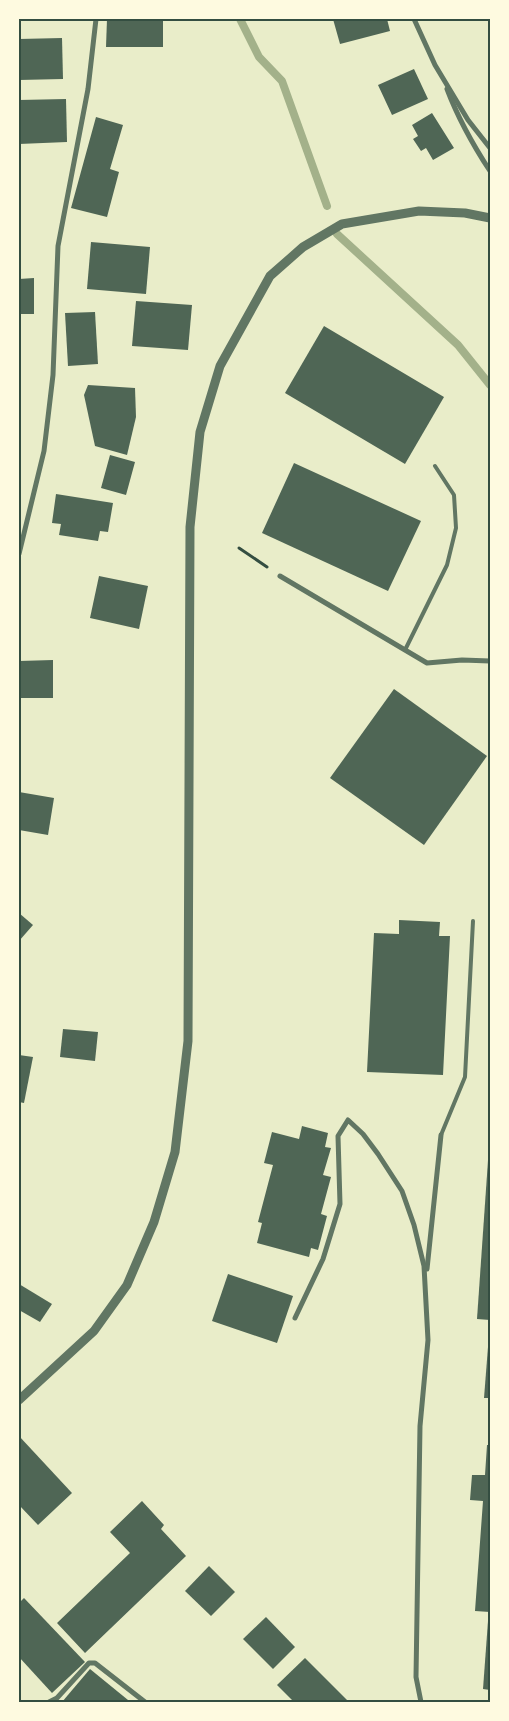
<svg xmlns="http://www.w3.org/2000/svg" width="509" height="1721" viewBox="0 0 509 1721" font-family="Figtree,sans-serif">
<rect width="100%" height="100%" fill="#e9edc9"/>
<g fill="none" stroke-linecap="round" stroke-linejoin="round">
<g stroke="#a3b18a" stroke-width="8">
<path d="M240,19L259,57L282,81L327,206"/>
<path d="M337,234L458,345L490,385"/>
</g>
</g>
<g fill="#4f6655">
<path d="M107,19H163V47H106Z"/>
<path d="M333,19H387L390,31L340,44Z"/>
<path d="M62,38L63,79L19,80V39Z"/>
<path d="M414,69L428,99L392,115L378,85Z"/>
<path d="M66,99L67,142L19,144V100Z"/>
<path d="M432,113L454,148L433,160L426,148L421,151L413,139L418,136L412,125Z"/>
<path d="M96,117L123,125L110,169L119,172L107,217L71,208Z"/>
<path d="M91,242L150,247L146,294L87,289Z"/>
<path d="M34,278V314H19V279Z"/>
<path d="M136,301L192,305L188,350L132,346Z"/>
<path d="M95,312L98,364L68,366L65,313Z"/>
<path d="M324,326L444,397L405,464L285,393Z"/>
<path d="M88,385L135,388L136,417L127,455L95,446L84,395Z"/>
<path d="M110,455L135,462L126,495L101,488Z"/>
<path d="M294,463L421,521L388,591L262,533Z"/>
<path d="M56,494L113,503L108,532L100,531L98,541L59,535L61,524L52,523Z"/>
<path d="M99,576L148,586L139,629L90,618Z"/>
<path d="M53,660V698H19V661Z"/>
<path d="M394,689L487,756L424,845L330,778Z"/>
<path d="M19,792L54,798L48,835L19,830Z"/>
<path d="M19,913L33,925L19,941Z"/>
<path d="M399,920L440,922L439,936H450L443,1075L367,1072L374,933L399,934Z"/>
<path d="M63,1029L98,1032L95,1061L60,1057Z"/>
<path d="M19,1055L33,1057L24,1103L19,1102Z"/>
<path d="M302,1126L328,1133L325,1147L331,1148L323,1175L331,1177L321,1214L327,1216L318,1250L311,1248L309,1257L257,1243L262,1223L258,1222L273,1165L264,1163L272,1132L299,1139Z"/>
<path d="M489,1146H490V1320L477,1319Z"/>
<path d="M228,1274L293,1296L277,1343L212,1321Z"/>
<path d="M19,1284L52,1304L40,1322L19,1310Z"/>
<path d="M489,1334H490V1398H484Z"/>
<path d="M19,1436L72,1493L38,1525L19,1505Z"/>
<path d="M487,1445H490V1612L475,1611L483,1501L470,1500L472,1475H485Z"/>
<path d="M142,1501L164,1525L161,1529L186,1556L85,1653L57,1623L130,1553L110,1532Z"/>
<path d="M209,1566L235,1592L211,1616L185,1591Z"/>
<path d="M24,1598L85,1662L52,1693L19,1657V1603Z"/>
<path d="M266,1617L295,1647L273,1669L243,1639Z"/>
<path d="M488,1621H490V1690L483,1689Z"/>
<path d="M305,1658L349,1702H294L277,1685Z"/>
<path d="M90,1669L128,1700L127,1702H62Z"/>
</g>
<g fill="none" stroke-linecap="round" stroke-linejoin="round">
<path stroke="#344e41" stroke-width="3" d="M239,548L267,567"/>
<g stroke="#617663" stroke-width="4">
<path d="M405,650L447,565L456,528L454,495L435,466"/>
<path d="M441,1135L465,1077L473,921"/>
</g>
<g stroke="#617663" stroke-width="5">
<path d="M414,19L435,65L468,120L490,148"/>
<path d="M447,89C458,118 473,145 490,171"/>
<path d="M19,554L44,451L53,375L58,246L88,89L96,19"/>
<path d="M280,576L427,663L462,660L490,661"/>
<path d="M427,1269L441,1135"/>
<path d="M295,1318L323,1259L340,1204L338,1136L348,1120L363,1134L378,1154L402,1191L414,1225L424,1266L428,1340L420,1426L416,1677L421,1702"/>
<path d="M49,1702L57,1698L89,1663H95L145,1702"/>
</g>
<path stroke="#617663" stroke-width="9" d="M19,1400L94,1331L127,1285L154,1222L175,1152L188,1041L190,527L200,432L220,366L270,276L303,247L342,224L419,211L465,213L490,218"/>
</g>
<rect width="509" height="1721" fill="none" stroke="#fefae0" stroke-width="40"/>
<rect x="20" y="20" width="469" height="1681" fill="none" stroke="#344e41" stroke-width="2"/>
</svg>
